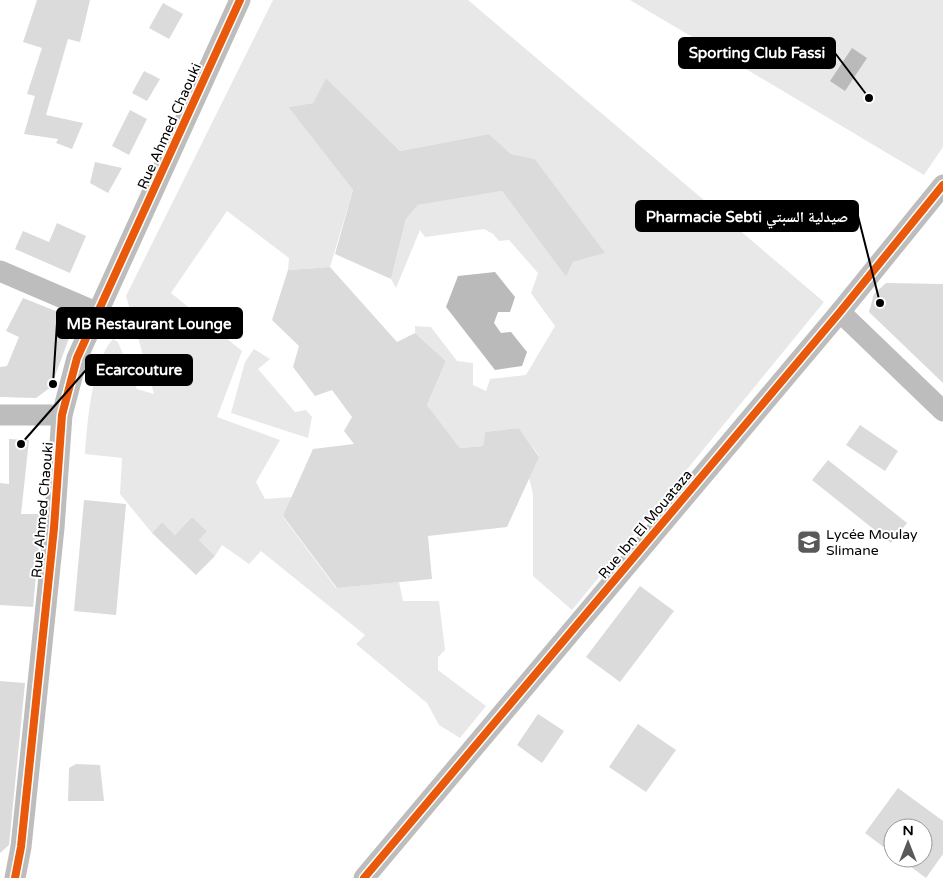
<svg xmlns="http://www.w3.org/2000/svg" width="943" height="878" viewBox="0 0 943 878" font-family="'Varela Round','Noto Naskh Arabic',sans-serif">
<rect width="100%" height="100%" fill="#fff"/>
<g fill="#e8e8e8">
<path d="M273,0H468L824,302L572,610L533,576V494L529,478L539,456L519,428L485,432L483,446L460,448L427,405L446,361L415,333V326L431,327L457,361L473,363V385L486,391L490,379L526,375L555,326L531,293L538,273L509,240L499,241L493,234L484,229L425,237L420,230L396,288L391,279L406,219L418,205L502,191L566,277L573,262L604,253L535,159L511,154L489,134L400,151L326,78L313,103L288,107L353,190L330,267L288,270L289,258L227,211L171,293L242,351L217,417L280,440L256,482L265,499L292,497L283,517L336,588L399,582L403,601H439L445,650L438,657V670L486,706L460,738L439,725L427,703L356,644L365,635L261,551L249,564L222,545L215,556L199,540L207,531L192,517L175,535L162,522L152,533L120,494L122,458L85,454C87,424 92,361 113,339L118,342L137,389L154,394L126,296Z"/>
<path d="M630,0H943V147L924,175Z"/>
<path d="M254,349L270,359L258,369L295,412L306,410L312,417L308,438L231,413L245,362Z"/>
</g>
<g fill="#bababa">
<path d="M852,48L867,58L845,91L830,81Z"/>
<path d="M495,272L515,297L510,312H498L494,323L501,333L511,332L527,352L522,366L495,370L446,307L458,276Z"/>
</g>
<g fill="#dbdbdb">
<path d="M37,0H90L80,42L68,39L46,115L83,123L72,149L56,143L58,139L24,134L35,96L27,94L42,48L23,42Z"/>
<path d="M163,3L183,14L169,39L149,28Z"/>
<path d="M144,71L160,79L147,101L132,93Z"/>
<path d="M326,78L400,151L489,134L511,154L535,159L605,253L573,262L566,277L502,191L418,205L406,219L391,279L335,254L353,190L288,107L313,103Z"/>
<path d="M130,110L147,119L129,155L112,146Z"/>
<path d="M95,162L122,168L108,193L90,183Z"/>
<path d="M57,223L86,236L70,273L15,249L23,231L49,242Z"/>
<path d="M330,267L397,342L415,333L446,361L427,405L460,448L483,446L485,432L519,428L539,457L507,527L428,536L432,579L337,588L283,516L313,449L354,444L344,431L352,417L332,390L315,396L293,367L299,346L272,320L288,270Z"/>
<path d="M886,283L943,284V383L869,312L874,294Z"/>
<path d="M23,298L76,319L51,387L36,398L0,397V367L7,366L19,337L6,331Z"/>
<path d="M860,425L898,451L885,471L846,445Z"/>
<path d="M9,439L29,440L21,514H42L33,607L0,605V483L9,484Z"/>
<path d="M828,460L907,523L891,543L812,480Z"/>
<path d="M84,500L126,504L116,615L74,611Z"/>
<path d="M192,517L207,531L199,540L215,556L196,575L152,533L162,522L175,535Z"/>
<path d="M640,586L674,611L620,682L586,657Z"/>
<path d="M0,681L25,683L9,845L0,853Z"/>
<path d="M538,714L564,731L542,763L517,745Z"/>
<path d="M638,724L676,750L646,792L609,767Z"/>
<path d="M76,764L100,765L104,801H68L69,768Z"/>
<path d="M898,788L943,821V854L926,878L899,858H923V828H893V854L865,833Z"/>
</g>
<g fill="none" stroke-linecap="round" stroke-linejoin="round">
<g stroke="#bdbdbd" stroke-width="21">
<path d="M0,271L98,313"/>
<path d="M840,312L943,411"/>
<path d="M0,415H62"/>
<path d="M15,878L21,847L54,528L62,415L77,358L240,0"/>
<path d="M364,878L840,312L943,185"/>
</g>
<g stroke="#fff" stroke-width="11">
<g id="cycleway">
<path d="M15,878L21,847L54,528L62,415L77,358L240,0"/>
<path d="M364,878L840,312L943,185"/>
</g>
</g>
<use href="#cycleway" stroke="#e8590c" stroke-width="8"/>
</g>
<defs>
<g id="school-square" transform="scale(1.25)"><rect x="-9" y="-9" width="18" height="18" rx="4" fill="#595959" stroke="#fff"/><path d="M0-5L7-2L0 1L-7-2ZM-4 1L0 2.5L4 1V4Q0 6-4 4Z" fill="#fff"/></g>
</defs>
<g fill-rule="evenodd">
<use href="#school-square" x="809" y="542"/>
</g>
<g text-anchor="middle" stroke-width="4" stroke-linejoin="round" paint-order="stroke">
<g font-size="14" fill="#000" stroke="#fff">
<text transform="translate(169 126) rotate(-66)" y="5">Rue Ahmed Chaouki</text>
<text transform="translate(42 510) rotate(-85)" y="5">Rue Ahmed Chaouki</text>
<text transform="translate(645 524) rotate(-50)" y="5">Rue Ibn El Mouataza</text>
</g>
<g font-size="14" fill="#000" stroke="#fff" text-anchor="start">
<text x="826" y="539">Lycée Moulay<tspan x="826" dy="16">Slimane</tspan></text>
</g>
</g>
<path fill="none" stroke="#000" stroke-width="2" d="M869 98L835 53M880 303L858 216M53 384L57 323M21 444L86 370"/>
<g fill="#000" stroke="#fff" stroke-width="2">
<circle cx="869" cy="98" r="5"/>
<circle cx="880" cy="303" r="5"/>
<circle cx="53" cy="384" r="5"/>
<circle cx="21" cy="444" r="5"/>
</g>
<g fill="#000" stroke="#000" stroke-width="2">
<rect x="679" y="38" width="156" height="30" rx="5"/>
<rect x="636" y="201" width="222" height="30" rx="5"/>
<rect x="57" y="308" width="185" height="30" rx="5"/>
<rect x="86" y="355" width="106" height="30" rx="5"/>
</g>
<g font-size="15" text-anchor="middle" font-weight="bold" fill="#fff">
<text x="757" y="58">Sporting Club Fassi</text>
<text x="747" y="222">Pharmacie Sebti صيدلية السبتي</text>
<text x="149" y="329">MB Restaurant Lounge</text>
<text x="139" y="375">Ecarcouture</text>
</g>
<g transform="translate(908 843)"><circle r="24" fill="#ffffff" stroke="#999999"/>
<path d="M0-4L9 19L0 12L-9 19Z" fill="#595959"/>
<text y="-8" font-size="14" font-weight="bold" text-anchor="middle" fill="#000000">N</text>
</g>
</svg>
